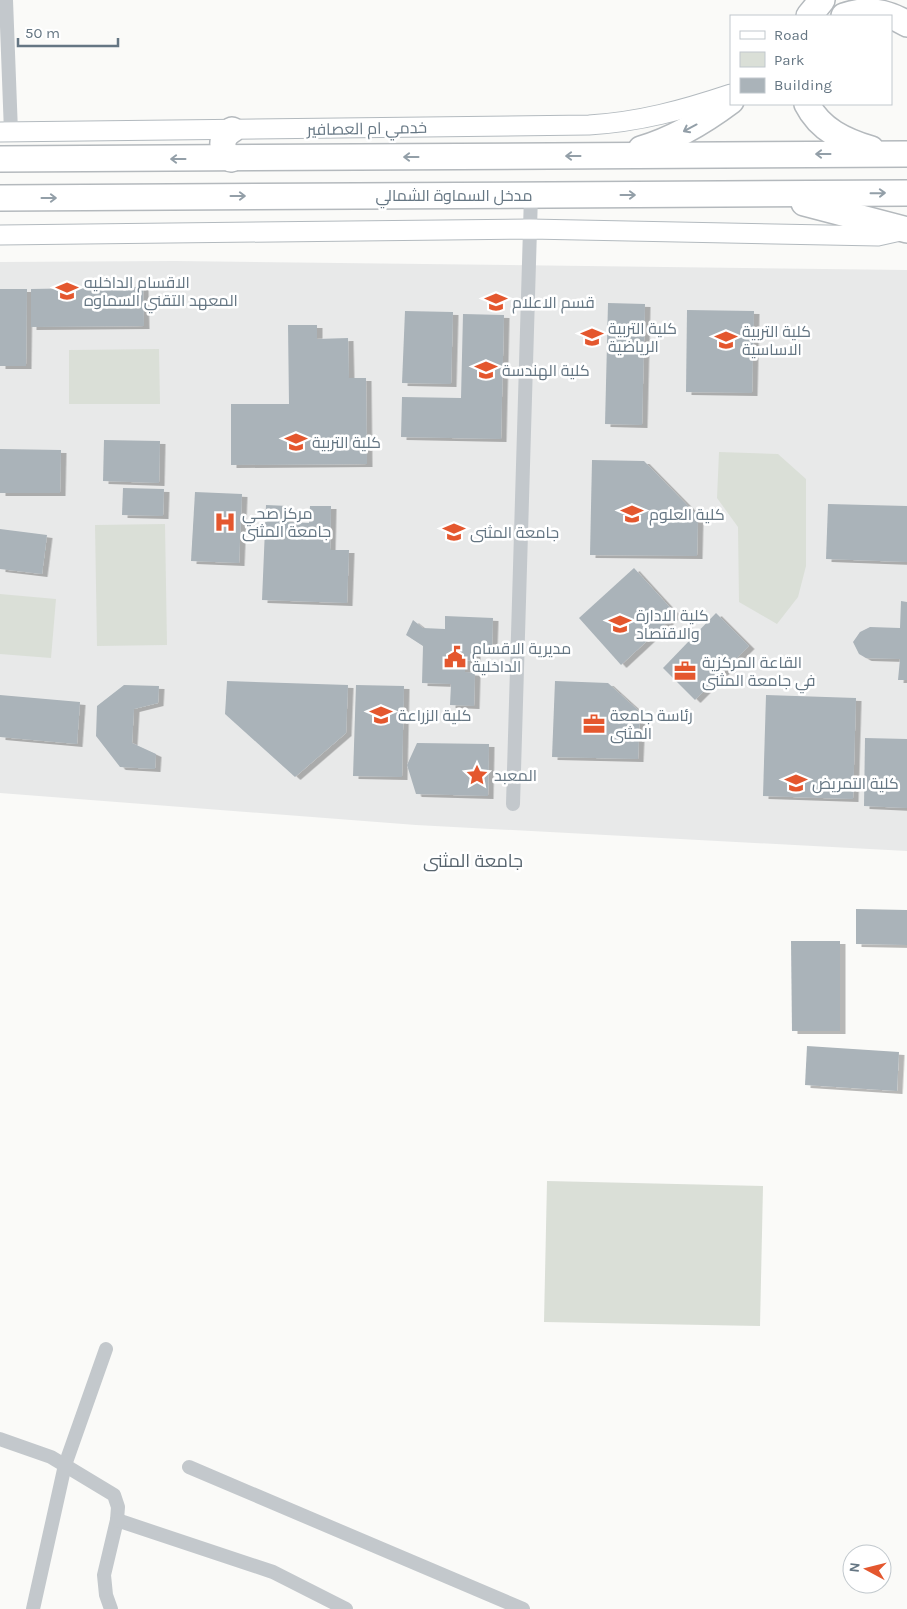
<svg xmlns="http://www.w3.org/2000/svg" width="907" height="1609" viewBox="0 0 907 1609" font-family="Karla,Cairo,sans-serif">
<defs>
<filter id="shadow"><feDropShadow dx="5.5" dy="3" stdDeviation="0" flood-color="#0004"/></filter>
</defs>
<rect width="100%" height="100%" fill="#fafaf8"/>
<path fill="#e8e9e9" d="M175,261L907,270V851L416,825L0,793V262Z"/>
<g fill="#dadfd7">
<path d="M159,349L160,404H69V350Z"/>
<path d="M719,452L778,454L806,479V566L798,597L777,624L739,602L738,527L717,498Z"/>
<path d="M165,524L167,645L97,646L95,525Z"/>
<path d="M0,594L56,599L51,658L0,654Z"/>
<path d="M547,1181L763,1186L760,1326L544,1322Z"/>
</g>
<g fill="#aab3b9" filter="url(#shadow)">
<path d="M143,287L144,326L31,327V289Z"/>
<path d="M0,289H27L26,366H0Z"/>
<path d="M608,303L645,304L642,425L605,424Z"/>
<path d="M687,310L754,311L752,393L686,392Z"/>
<path d="M405,311L453,312L451,384L402,383Z"/>
<path d="M463,314L504,315L501,439L401,437L402,397L461,398Z"/>
<path d="M288,325H317V339L348,338L349,378H366L367,464L231,465V404H289Z"/>
<path d="M104,440L160,441L159,483L103,481Z"/>
<path d="M0,449L61,450L60,493H0Z"/>
<path d="M592,460L644,461L698,516L697,556L590,555Z"/>
<path d="M123,488L164,489L163,516L122,515Z"/>
<path d="M195,492L242,494L239,563L191,561Z"/>
<path d="M828,504L907,506V562L826,559Z"/>
<path d="M266,505L288,506V522L309,523L310,506H331L330,550H349L347,603L262,600Z"/>
<path d="M0,529L47,535L42,574L0,569Z"/>
<path d="M634,568L676,614L621,665L579,618Z"/>
<path d="M901,601L907,602V680H898L900,659L866,658L859,654L853,642L860,632L870,627L900,628Z"/>
<path d="M716,613L749,646L695,700L663,668Z"/>
<path d="M445,616L493,618L492,646L475,645V661L465,660V672L475,673L474,706L450,705L451,684L422,683L423,646L406,635L413,620L423,628L445,629Z"/>
<path d="M227,681L348,685L346,733L295,777L225,714Z"/>
<path d="M555,681L608,683L640,712L638,759L552,757Z"/>
<path d="M124,685L159,686L158,703L134,709L132,743L156,754L155,769L120,767L96,736L97,706Z"/>
<path d="M356,685L404,686L402,777L353,776Z"/>
<path d="M0,695L80,702L77,744L0,737Z"/>
<path d="M766,695L856,698L853,799L763,796Z"/>
<path d="M865,738L907,739V808L864,806Z"/>
<path d="M417,743L489,744L488,796L416,794L407,765Z"/>
<path d="M856,909L907,910V945L856,944Z"/>
<path d="M791,941H840V1031H792Z"/>
<path d="M807,1046L899,1052L897,1091L805,1085Z"/>
</g>
<g fill="none" stroke-linecap="round" stroke-linejoin="round">
<g stroke="#b3babf" stroke-width="21">
<g id="secondary">
<path d="M0,132L589,125C639,122 683,110 731,94"/>
<path d="M0,235L530,229L878,236L905,230"/>
</g>
</g>
<g stroke="#b4b9bd" stroke-width="28">
<g id="highway">
<path d="M809,16L822,0"/>
<path d="M844,16C866,8 888,12 907,24"/>
<path d="M807,104C820,130 845,141 871,149"/>
<path d="M641,149C675,139 703,122 731,101"/>
<path d="M0,159L907,154"/>
<path d="M231,159C220,150 220,137 232,130"/>
<path d="M0,198L907,193"/>
<path d="M804,203L907,230"/>
</g>
</g>
<g stroke="#c3c8cc" stroke-width="14">
<path d="M6,0L11,132"/>
<path d="M513,804L531,195"/>
<path d="M0,1439L51,1457L114,1495L118,1507L117,1520L104,1575L106,1595L111,1609"/>
<path d="M189,1467L523,1609"/>
<path d="M117,1520L273,1572L346,1609"/>
<path d="M33,1609L65,1465L106,1349"/>
</g>
<use href="#secondary" stroke="#fff" stroke-width="19"/>
<use href="#highway" stroke="#fff" stroke-width="25"/>
</g>
<defs><path id="oneway-shaft" d="M-6 0H5M1.5-3L5.5 0L1.5 3" fill="none" stroke-width="1.6" stroke-linecap="round" stroke-linejoin="round" transform="scale(1.25)"/></defs>
<g stroke="#939fa8">
<use href="#oneway-shaft" transform="translate(690 128) rotate(152)"/>
<use href="#oneway-shaft" transform="translate(823 154) rotate(180)"/>
<use href="#oneway-shaft" transform="translate(573 156) rotate(180)"/>
<use href="#oneway-shaft" transform="translate(411 157) rotate(180)"/>
<use href="#oneway-shaft" transform="translate(178 159) rotate(180)"/>
<use href="#oneway-shaft" transform="translate(878 193) rotate(-1)"/>
<use href="#oneway-shaft" transform="translate(628 195)"/>
<use href="#oneway-shaft" transform="translate(238 196)"/>
<use href="#oneway-shaft" transform="translate(49 198)"/>
</g>
<defs>
<g id="university-bare" transform="scale(1.725)"><path d="M0-5L7-2L0 1L-7-2ZM-4 1L0 2.5L4 1V4Q0 6-4 4Z" fill="#e4572e" stroke="#fff" stroke-width="2.5" paint-order="stroke"/></g>
<g id="hospital-bare" transform="scale(1.725)"><path d="M-5-5h3v3.5h4V-5h3V5h-3V1.5h-4V5h-3Z" fill="#e4572e" stroke="#fff" stroke-width="2.5" paint-order="stroke"/></g>
<g id="civic-bare" transform="scale(1.725)"><path d="M-.6-6.5H3V-4.5H.6V-3L4-1V1h2V6H-6V1h2V-1L-.6-3ZM-1.2 2.5V6h2.4V2.5Z" fill="#e4572e" stroke="#fff" stroke-width="2.5" paint-order="stroke"/></g>
<g id="office-bare" transform="scale(1.725)"><path d="M-6-3h4V-5.5h4V-3h4V5H-6ZM-1-4.5V-3h2v-1.5ZM-6 0V1H6V0Z" fill="#e4572e" stroke="#fff" stroke-width="2.5" paint-order="stroke"/></g>
<g id="sight-bare" transform="scale(1.725)"><path d="M0-6L1.8-2.2L6-1.7L2.9 1.2L3.7 5.4L0 3.3L-3.7 5.4L-2.9 1.2L-6-1.7L-1.8-2.2Z" fill="#e4572e" stroke="#fff" stroke-width="2.5" paint-order="stroke"/></g>
</defs>
<g fill-rule="evenodd">
<use href="#university-bare" x="67" y="291"/>
<use href="#university-bare" x="496" y="302"/>
<use href="#university-bare" x="592" y="337"/>
<use href="#university-bare" x="726" y="340"/>
<use href="#university-bare" x="486" y="370"/>
<use href="#university-bare" x="296" y="442"/>
<use href="#university-bare" x="632" y="514"/>
<use href="#hospital-bare" x="225" y="522"/>
<use href="#university-bare" x="454" y="532"/>
<use href="#university-bare" x="620" y="624"/>
<use href="#civic-bare" x="455" y="657"/>
<use href="#office-bare" x="685" y="671"/>
<use href="#university-bare" x="381" y="715"/>
<use href="#office-bare" x="594" y="724"/>
<use href="#sight-bare" x="477" y="775"/>
<use href="#university-bare" x="796" y="783"/>
</g>
<g text-anchor="middle" stroke-width="5" stroke-linejoin="round" paint-order="stroke">
<g font-size="16" fill="#657683" stroke="#fff">
<text transform="translate(367 128) rotate(-1)" y="6">خدمي ام العصافير</text>
<text x="454" y="201">مدخل السماوة الشمالي</text>
</g>
<g font-size="16" fill="#657683" stroke="#fff" text-anchor="start">
<text x="84" y="288">الاقسام الداخليه<tspan x="84" dy="18">المعهد التقني السماوه</tspan></text>
<text x="512" y="308">قسم الاعلام</text>
<text x="608" y="334">كلية التربية<tspan x="608" dy="18">الرياضية</tspan></text>
<text x="742" y="337">كلية التربية<tspan x="742" dy="18">الاساسية</tspan></text>
<text x="502" y="376">كلية الهندسة</text>
<text x="312" y="448">كلية التربية</text>
<text x="242" y="519">مركز صحي<tspan x="242" dy="18">جامعة المثنى</tspan></text>
<text x="649" y="520">كلية العلوم</text>
<text x="470" y="538">جامعة المثنى</text>
<text x="636" y="621">كلية الادارة<tspan x="636" dy="18">والاقتصاد</tspan></text>
<text x="472" y="654">مديرية الاقسام<tspan x="472" dy="18">الداخلية</tspan></text>
<text x="702" y="668">القاعة المركزية<tspan x="702" dy="18">في جامعة المثنى</tspan></text>
<text x="398" y="721">كلية الزراعة</text>
<text x="610" y="721">رئاسة جامعة<tspan x="610" dy="18">المثنى</tspan></text>
<text x="494" y="781">المعبد</text>
<text x="812" y="789">كلية التمريض</text>
</g>
<g font-size="18" fill="#57646e" stroke="#fff">
<text x="473" y="867">جامعة المثنى</text>
</g>
</g>
<rect x="730" y="15" width="162" height="90" fill="#ffffff" stroke="#c1c8cd"/>
<rect x="740" y="31" width="25" height="8" fill="#ffffff" stroke="#c1c8cd"/>
<text x="774" y="40" font-size="15" fill="#657683">Road</text>
<rect x="740" y="52" width="25" height="15" fill="#dadfd7" stroke="#c1c8cd"/>
<text x="774" y="65" font-size="15" fill="#657683">Park</text>
<rect x="740" y="78" width="25" height="15" fill="#aab3b9" stroke="#c1c8cd"/>
<text x="774" y="90" font-size="15" fill="#657683">Building</text>
<g transform="translate(867 1569) rotate(277)"><circle r="24" fill="#ffffff" stroke="#c1c8cd"/>
<path d="M0-4L9 19L0 12L-9 19Z" fill="#e4572e"/>
<text y="-8" font-size="14" font-weight="bold" text-anchor="middle" fill="#657683">N</text>
</g>
<path d="M18 38v8h100v-8" fill="none" stroke="#657683" stroke-width="2.5"/>
<text x="25" y="38" font-size="15" fill="#657683" stroke="#ffffff" stroke-width="4" paint-order="stroke">50 m</text>
</svg>
